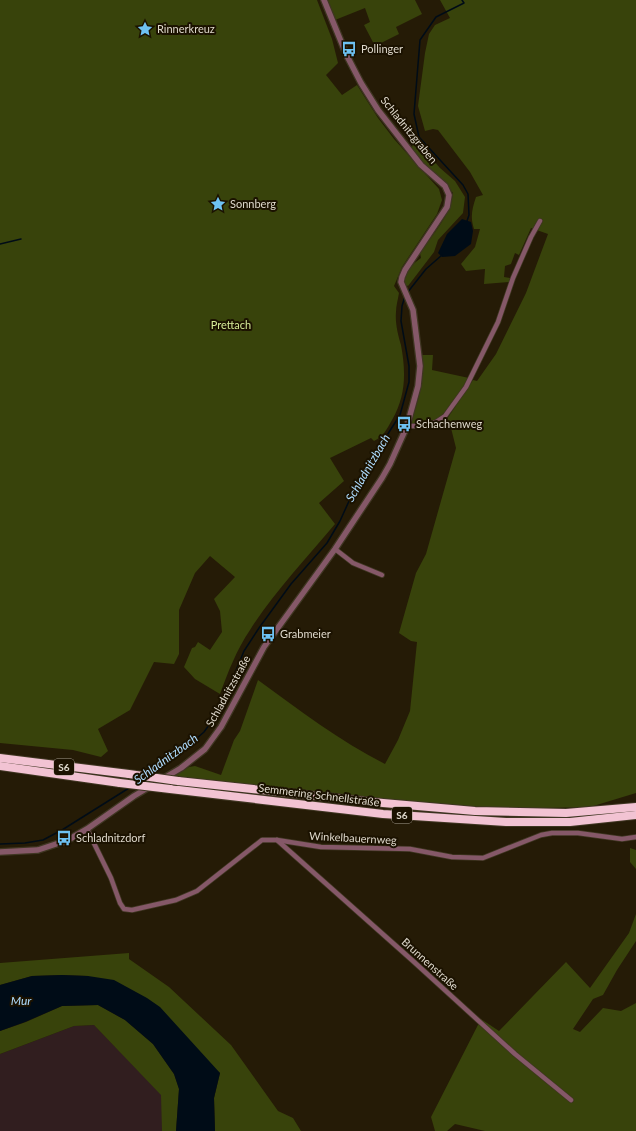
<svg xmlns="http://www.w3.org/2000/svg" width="636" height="1131" viewBox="0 0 636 1131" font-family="Lato,sans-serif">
<rect width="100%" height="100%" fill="#251b06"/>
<path fill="#311e1f" d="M94,1025L162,1095V1131H0V1054L74,1026Z"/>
<g fill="#38430b">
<path d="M0,0H317L332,39L338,63L326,75L342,95L357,85L378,118L394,139L439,189L442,200L437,214L402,267L394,286L399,293C398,299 396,306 396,312C395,323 398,335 401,345C406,372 406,396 392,420C387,429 383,437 374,441L371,438L330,458L344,481L319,503L335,524C306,559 274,592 250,630C237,649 228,672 220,694L195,679L184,667L192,648L195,647L198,642L210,650L222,632L220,611L214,599L235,577L210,556L195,573L179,610V654L174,664L154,662L130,710L98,729L108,751L101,757L73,750L0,743Z"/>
<path d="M328,0H415L422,14L396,27L399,34L375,46L364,25L370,22L365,8L335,20Z"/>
<path d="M440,0H636V793L590,807L501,809L432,804L278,788L174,776L189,767L195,766L221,775L234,740L240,731L258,680C299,710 340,741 385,764L398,740L410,711L417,642L411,641L399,633L416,573L426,554L456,448L450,424L447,419L473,380L477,381L496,354L526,293L548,234L531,228L519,255L515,253L511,264L505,266L504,277L510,278L509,282L484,284L485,269L466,271L461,264L475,247L480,229H474C470,217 472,209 476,197L483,195L470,172L438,130L433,129L425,131L418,106L425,53L429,34L435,25L450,18Z"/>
<path d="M414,138L440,168L455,181L465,197L463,213L438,240L434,252L408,286L404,284C404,273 412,264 421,258L420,253C432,235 451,215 453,193C441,176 422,166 412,148Z"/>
<path d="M422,355H433L432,370L469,378C465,386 460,393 455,399C442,417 436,425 412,424L411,423C418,401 425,379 422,355Z"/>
<path d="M630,848L636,850V869L630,862Z"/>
<path d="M636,914V941L617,970L603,995L593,999L573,1029L580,1032L603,1008L621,1011L636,1003V1131H485L455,1124L447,1131H435L431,1117L481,1019L499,1031L566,962L590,988L629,933Z"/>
<path d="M129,953V959L169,987L231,1045L278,1111L293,1118L301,1131H215L214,1098L220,1073L88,976L62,975L32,976L0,985V963Z"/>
<path d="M98,1005L125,1020L153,1044L174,1074L179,1089L176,1131H162L161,1095L94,1025L74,1026L0,1054V1031L26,1022L62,1006Z"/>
</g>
<g fill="#000c17">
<path d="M462,219L471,222L473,231L471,244L455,256L442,257L438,253L447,234Z"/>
<path d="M62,975L88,976L114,980L147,998L160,1007L220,1073L214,1098L215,1131H176L179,1089L174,1074L153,1044L125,1020L98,1005L62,1006L25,1022L0,1031V985L32,976Z"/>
</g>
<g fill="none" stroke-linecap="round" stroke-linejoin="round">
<g stroke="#000c17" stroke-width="1.5">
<path d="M462,0L464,3L436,17L420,40L414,114L419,137L463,185L468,194L469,215L467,221"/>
<path d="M0,244L21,239"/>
<path d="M407,293L426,269L442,255"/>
<path d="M149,774L188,746L204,732L219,711L244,651L259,628L291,584L327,543L340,521L359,479L400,415L409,382V366L401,321L402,306L405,296"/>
<path d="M0,844L25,843L43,840L62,830L129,788"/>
</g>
<g stroke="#3f3622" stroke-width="6">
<g id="minor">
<path d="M407,426H424L436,422L445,416L466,387L498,322L513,278L531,237L540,221"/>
<path d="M335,549L353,563L382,575"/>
<path d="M87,829L111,878L120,903L124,909L132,910L176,900L197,891L262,840H277L321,847L410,849L452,857L483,858L541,835L552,833H578L622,839L636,837"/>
<path d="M277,840L413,961L515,1054L571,1100"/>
</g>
</g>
<g stroke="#3f3622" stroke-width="8">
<path id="tertiary" d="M0,852L38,850L68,840L87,829L134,796L181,768L205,749L221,727L264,647L335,549L382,478L390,464L407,426L418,386L420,366L413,310L401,282L402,277L405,270L447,207L449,195L445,186L421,165L378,110L361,83L347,56L324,0"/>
</g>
<g stroke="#3f3622" stroke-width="10">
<g id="motorway">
<path d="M0,758L129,774"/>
<path d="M0,766L120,783"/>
<path d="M178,781L383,803L475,811L566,813L636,807"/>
<path d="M170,789L383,814L506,822H570L636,815"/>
</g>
</g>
<use href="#minor" stroke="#855868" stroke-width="4.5"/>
<use href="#tertiary" stroke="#855868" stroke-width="5.5"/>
<use href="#motorway" stroke="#f2c3d3" stroke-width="8"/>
<g stroke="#3f3622" stroke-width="10" stroke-linecap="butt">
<g id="motorway-bridge">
<path d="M129,774L178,781"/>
<path d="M120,783L170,789"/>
</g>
</g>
<use href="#motorway-bridge" stroke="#f2c3d3" stroke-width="8"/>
</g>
<defs>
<g id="sight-bare" transform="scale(1.2)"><path d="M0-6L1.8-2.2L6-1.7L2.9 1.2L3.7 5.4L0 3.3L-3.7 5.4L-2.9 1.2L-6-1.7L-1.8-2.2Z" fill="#6ec2f3" stroke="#1b1200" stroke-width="2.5" paint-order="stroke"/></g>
<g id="bus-bare" transform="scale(1.2)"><path d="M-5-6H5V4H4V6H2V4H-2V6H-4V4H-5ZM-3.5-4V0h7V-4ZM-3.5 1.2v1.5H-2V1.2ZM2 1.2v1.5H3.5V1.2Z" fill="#6ec2f3" stroke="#1b1200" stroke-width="2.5" paint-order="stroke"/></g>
</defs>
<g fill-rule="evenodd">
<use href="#sight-bare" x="145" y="29"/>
<use href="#bus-bare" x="349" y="49"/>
<use href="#sight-bare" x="218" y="204"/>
<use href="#bus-bare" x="404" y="424"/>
<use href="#bus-bare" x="268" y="634"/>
<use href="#bus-bare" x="64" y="838"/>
</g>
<g text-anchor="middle" stroke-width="4" stroke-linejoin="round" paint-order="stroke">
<g fill="#1b1200" stroke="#a49d8f" stroke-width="1">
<rect x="54" y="759" width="20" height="16" rx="3"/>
<rect x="392" y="807" width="20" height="16" rx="3"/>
</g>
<g font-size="10" font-weight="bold" fill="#dfd9cc">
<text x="64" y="771">S6</text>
<text x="402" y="819">S6</text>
</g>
<g font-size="11" fill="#dfd9cc" stroke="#1b1200" text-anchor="start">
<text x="157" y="33">Rinnerkreuz</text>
<text x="361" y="53">Pollinger</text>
<text x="230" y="208">Sonnberg</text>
<text x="416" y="428">Schachenweg</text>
<text x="280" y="638">Grabmeier</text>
<text x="76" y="842">Schladnitzdorf</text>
</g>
<g font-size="11" fill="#dfd9cc" stroke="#1b1200">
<text transform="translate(409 130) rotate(51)" y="4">Schladnitzgraben</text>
<text transform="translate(228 691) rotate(-61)" y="4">Schladnitzstraße</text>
<text transform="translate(319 795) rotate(7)" y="4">Semmering Schnellstraße</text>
<text transform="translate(353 838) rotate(3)" y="4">Winkelbauernweg</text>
<text transform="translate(430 964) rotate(42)" y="4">Brunnenstraße</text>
</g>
<g font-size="11" fill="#d5eb96" stroke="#1b1200">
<text x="231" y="329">Prettach</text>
</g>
<g font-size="12" font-style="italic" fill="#afddff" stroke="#1b1200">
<text transform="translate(368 468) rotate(-60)" y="4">Schladnitzbach</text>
<text transform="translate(166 759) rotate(-36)" y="4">Schladnitzbach</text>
<text x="21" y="1005">Mur</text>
</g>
</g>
</svg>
